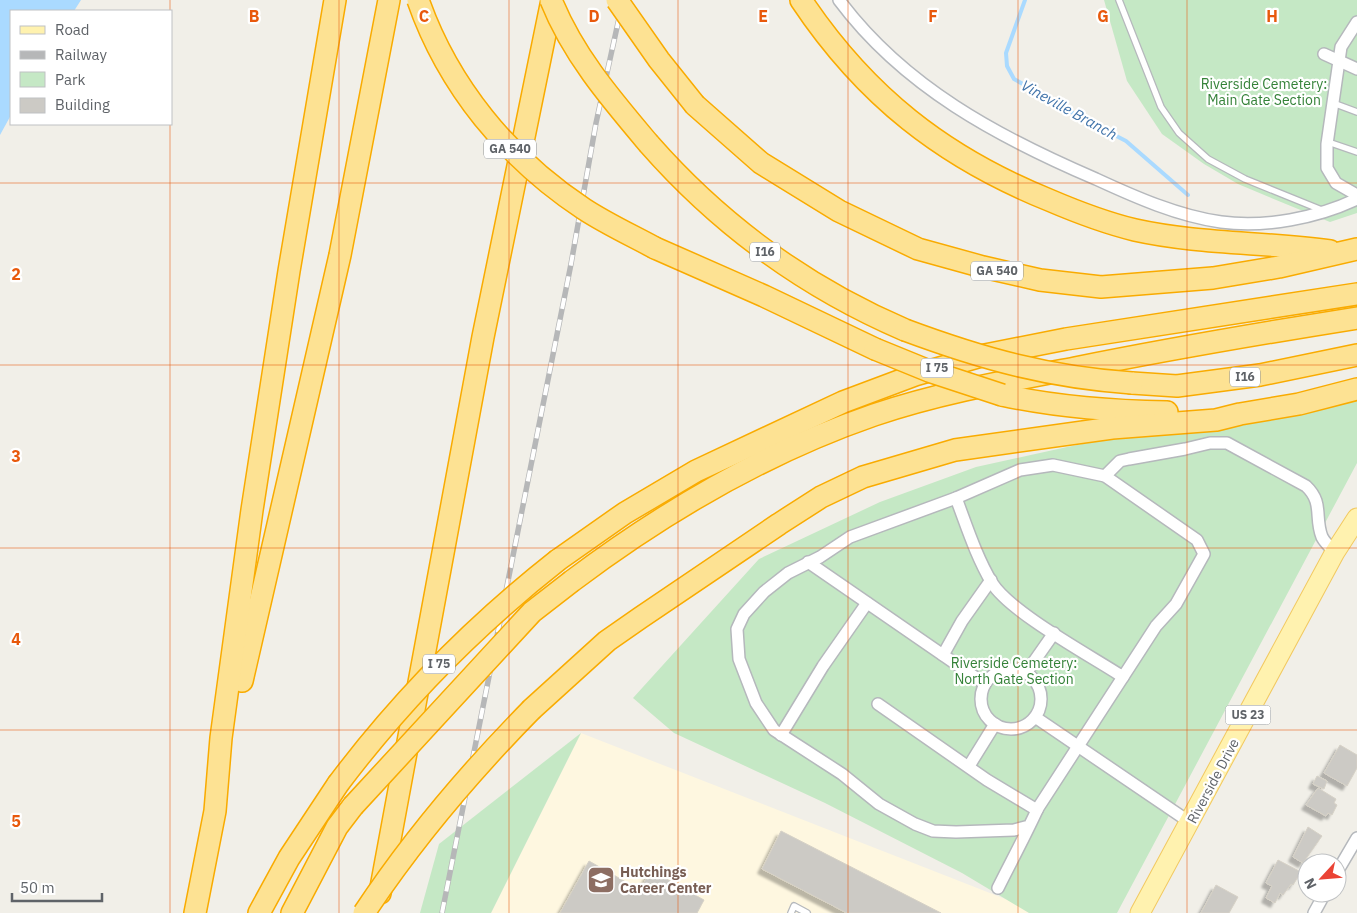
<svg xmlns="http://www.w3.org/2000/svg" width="1357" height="913" viewBox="0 0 1357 913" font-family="'IBM Plex Sans',sans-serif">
<defs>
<filter id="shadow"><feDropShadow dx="-4.5" dy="4.5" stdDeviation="1" flood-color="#0004"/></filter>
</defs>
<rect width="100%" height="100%" fill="#f1efe8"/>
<path fill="#fef7e0" d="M581,733L1041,913H491Z"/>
<g fill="#c5e8c5">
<path d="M1104,0H1357V213L1330,222L1281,202L1238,184L1204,164L1162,134L1127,81Z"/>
<path d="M1357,390V463L1117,913H1029L962,873L825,803L674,733L633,698L759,559L880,502L976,467L1067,447Z"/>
<path d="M581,733L491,913H420L439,844Z"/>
</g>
<path fill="#aadaff" d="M0,0H81L74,11H11V115L0,135Z"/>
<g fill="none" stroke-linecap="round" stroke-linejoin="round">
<path stroke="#aadaff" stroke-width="4" d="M1025,0L1006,53L1007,66L1014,79L1078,116L1126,141L1188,195"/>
</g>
<g fill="#cccac5" stroke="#d6d1c6" filter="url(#shadow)">
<path d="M1340,745L1357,755V768L1347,786L1324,773Z"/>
<path d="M1317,776L1327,781L1324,789L1313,784Z"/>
<path d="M1318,788L1336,799L1334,803L1337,805L1332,815L1328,813L1326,816L1306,805Z"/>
<path d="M1308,827L1322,836L1303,863L1293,857Z"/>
<path d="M781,831L941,913H847L762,869Z"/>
<path d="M1278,860L1301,872L1293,885L1291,884L1283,895L1280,893L1275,903L1266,898L1272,886L1266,883Z"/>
<path d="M589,861L640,890L651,870L704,900L697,913H560Z"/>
<path d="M1216,885L1238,897L1229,913H1201Z"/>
</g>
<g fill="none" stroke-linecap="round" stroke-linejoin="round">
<g stroke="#b5b8bc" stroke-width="8">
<g id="service">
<path d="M1119,0L1161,107L1179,133L1208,159L1245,179L1324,211"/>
<path d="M1333,103L1357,112"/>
<path d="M1328,142L1357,152"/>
<path d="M791,913L794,906L807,913"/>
</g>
</g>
<g stroke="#b5b8bc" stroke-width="14">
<g id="minor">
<path d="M839,0C904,87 998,137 1096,179C1135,197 1178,216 1221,222C1265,228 1317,218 1357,199"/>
<path d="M1357,22L1341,47L1327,144V168L1336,183L1357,195"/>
<path d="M1324,54L1357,69"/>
<path d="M1105,476L1120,461L1129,459L1185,449L1210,443H1227L1306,486C1324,503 1314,517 1322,537C1325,543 1331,548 1335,552"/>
<path d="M956,498C967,527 976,556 992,583C1011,613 1091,656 1123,677"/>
<path d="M808,562L985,684"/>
<path d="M943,655L962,621L991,580"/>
<circle cx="1011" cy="699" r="30"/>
<path d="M1026,673L1054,633"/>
<path d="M878,704L987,780L1037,810"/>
<path d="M1035,717L1191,823"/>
<path d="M781,735L823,666L867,603"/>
<path d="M969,766L995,724"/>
<path d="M1337,872L1357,838"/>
<path d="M998,888C1011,862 1025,836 1037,810L1038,808L1156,626L1176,604L1204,554L1197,540L1105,476L1053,465L1020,470L956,498L850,537L820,557L788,573L764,592L744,614L737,629L739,659L756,703L774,730L842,774L879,804L915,824L933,831L956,832L1014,830L1029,826"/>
<path d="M1314,913L1325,893"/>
</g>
</g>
<g stroke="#f2c960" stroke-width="21">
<path id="primary" d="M1140,913L1335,552L1357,518"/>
</g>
<g stroke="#f9ab00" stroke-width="24">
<g id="motorway">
<path d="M801,0C865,96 943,157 1049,200C1077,212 1106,223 1135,230C1198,244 1265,242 1330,251"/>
<path d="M695,105L761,163L839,211L918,249L983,267L1040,280L1101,287L1213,278L1279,267L1357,249"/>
<path d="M649,144C721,226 805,287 905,330"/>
<path d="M655,248L764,296L875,349"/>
<path d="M1132,383L1177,386L1260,375L1357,355"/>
<path d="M1002,395C1057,407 1111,411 1167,412"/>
<path d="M558,560L625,513L696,471L843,402L915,375L985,355L1066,339L1357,294"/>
<path d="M572,581C665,511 764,453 874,415C939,393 1007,381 1075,368C1169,349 1263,333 1357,318"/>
<path d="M242,681L340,255L389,0"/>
<path d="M532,709L607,641L640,618L779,524L821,497L863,477L955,450L1112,428L1216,420L1240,414L1299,404L1357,389"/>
<path d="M380,893L483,337L552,0"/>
<path d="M195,913L215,811L221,738L252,510L289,271L335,0"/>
<path d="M259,913L289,858L338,784"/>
<path d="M292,913L337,827L353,806"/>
</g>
</g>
<use href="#service" stroke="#fff" stroke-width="5.5"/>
<use href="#minor" stroke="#fff" stroke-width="11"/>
<use href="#primary" stroke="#fff2af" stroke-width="19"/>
<use href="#motorway" stroke="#fde293" stroke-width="21"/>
<g stroke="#b6b7b8" stroke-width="5.5">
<path id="rail" d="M442,913L571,264L596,123L623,0"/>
</g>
<use href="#rail" stroke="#fff" stroke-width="4" stroke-dasharray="11" stroke-linecap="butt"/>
<g stroke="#f9ab00" stroke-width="24" stroke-linecap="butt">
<g id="motorway-bridge">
<path d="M418,0C448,86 508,159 584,209C607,224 631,235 655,248"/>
<path d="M551,0C573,55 611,99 649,144"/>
<path d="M617,0L659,60L695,105"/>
<path d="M905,330C983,359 1048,377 1132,383"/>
<path d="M875,349L929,371L1002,395"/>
<path d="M338,784C402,699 474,626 558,560"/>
<path d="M353,806L532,612L572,581"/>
<path d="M364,913C413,839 470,772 532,709"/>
</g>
</g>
<use href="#motorway-bridge" stroke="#fde293" stroke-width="21"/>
</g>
<path fill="none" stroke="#e8590c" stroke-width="1" stroke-opacity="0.55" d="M170,0V11M339,0V913M509,0V913M678,0V913M848,0V913M1018,0V913M1187,0V913M170,124V913M0,183H1357M0,365H1357M0,548H1357M0,730H1357"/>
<defs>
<g id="school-square" transform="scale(1.4375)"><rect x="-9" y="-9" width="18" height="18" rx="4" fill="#8d6e63" stroke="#fff"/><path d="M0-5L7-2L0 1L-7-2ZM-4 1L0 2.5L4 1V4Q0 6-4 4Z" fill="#fff"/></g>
</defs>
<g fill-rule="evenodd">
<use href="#school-square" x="601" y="880"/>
</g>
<g text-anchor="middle" stroke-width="4.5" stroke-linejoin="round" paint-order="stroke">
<g fill="#fff" stroke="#8f9295" stroke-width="1">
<rect x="484" y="139.5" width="52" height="19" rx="4"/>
<rect x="750" y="242.5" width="30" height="19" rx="4"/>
<rect x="971" y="261.5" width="52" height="19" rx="4"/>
<rect x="921" y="358.5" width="32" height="19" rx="4"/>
<rect x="1230" y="367.5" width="30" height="19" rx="4"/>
<rect x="423" y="654.5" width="32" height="19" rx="4"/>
<rect x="1225.5" y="705.5" width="45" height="19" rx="4"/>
</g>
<g font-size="12" font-weight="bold" fill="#5f6368">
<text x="510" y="153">GA 540</text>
<text x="765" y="256">I16</text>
<text x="997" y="275">GA 540</text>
<text x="937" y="372">I 75</text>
<text x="1245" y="381">I16</text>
<text x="439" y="668">I 75</text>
<text x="1248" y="719">US 23</text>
</g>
<g font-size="14" fill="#348238" stroke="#fff">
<text x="1264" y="89">Riverside Cemetery:<tspan x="1264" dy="16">Main Gate Section</tspan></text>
<text x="1014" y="668">Riverside Cemetery:<tspan x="1014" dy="16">North Gate Section</tspan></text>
</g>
<g font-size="14" fill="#5f6368" stroke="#fff">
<text transform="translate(1213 781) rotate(-62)" y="5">Riverside Drive</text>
</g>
<g font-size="14" font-weight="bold" fill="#785e54" stroke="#fff" text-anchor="start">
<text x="620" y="877">Hutchings<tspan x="620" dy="16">Career Center</tspan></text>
</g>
<g font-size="15" font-style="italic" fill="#4174aa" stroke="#fff">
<text transform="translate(1069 110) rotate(29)" y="5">Vineville Branch</text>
</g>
</g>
<g font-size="16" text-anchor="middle" font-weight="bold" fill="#e8590c" stroke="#fff" stroke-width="4.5" stroke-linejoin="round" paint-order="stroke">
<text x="254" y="22">B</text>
<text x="424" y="22">C</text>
<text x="594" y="22">D</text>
<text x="763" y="22">E</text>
<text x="933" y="22">F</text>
<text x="1103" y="22">G</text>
<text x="1272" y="22">H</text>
<text x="16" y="280">2</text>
<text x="16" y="462">3</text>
<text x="16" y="645">4</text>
<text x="16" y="827">5</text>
</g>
<rect x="10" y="10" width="162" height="115" fill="#ffffff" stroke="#bfc1c3"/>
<rect x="20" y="26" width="25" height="8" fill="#fff2af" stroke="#bfc1c3"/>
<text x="55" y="35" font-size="15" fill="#5f6368">Road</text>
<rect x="20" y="51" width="25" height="8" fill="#b6b7b8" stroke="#bfc1c3"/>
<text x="55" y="60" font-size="15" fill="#5f6368">Railway</text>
<rect x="20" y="72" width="25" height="15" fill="#c5e8c5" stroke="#bfc1c3"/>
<text x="55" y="85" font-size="15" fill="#5f6368">Park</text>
<rect x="20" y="98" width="25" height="15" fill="#cccac5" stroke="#bfc1c3"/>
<text x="55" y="110" font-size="15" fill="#5f6368">Building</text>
<g transform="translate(1322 878) rotate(244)"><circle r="24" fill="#ffffff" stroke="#bfc1c3"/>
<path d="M0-4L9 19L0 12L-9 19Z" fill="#ea4335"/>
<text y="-8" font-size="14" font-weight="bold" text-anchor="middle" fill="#5f6368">N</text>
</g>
<path d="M12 893v8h90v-8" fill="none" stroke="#5f6368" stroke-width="2.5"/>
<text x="20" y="893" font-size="15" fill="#5f6368" stroke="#ffffff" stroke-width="4" paint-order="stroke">50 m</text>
</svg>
